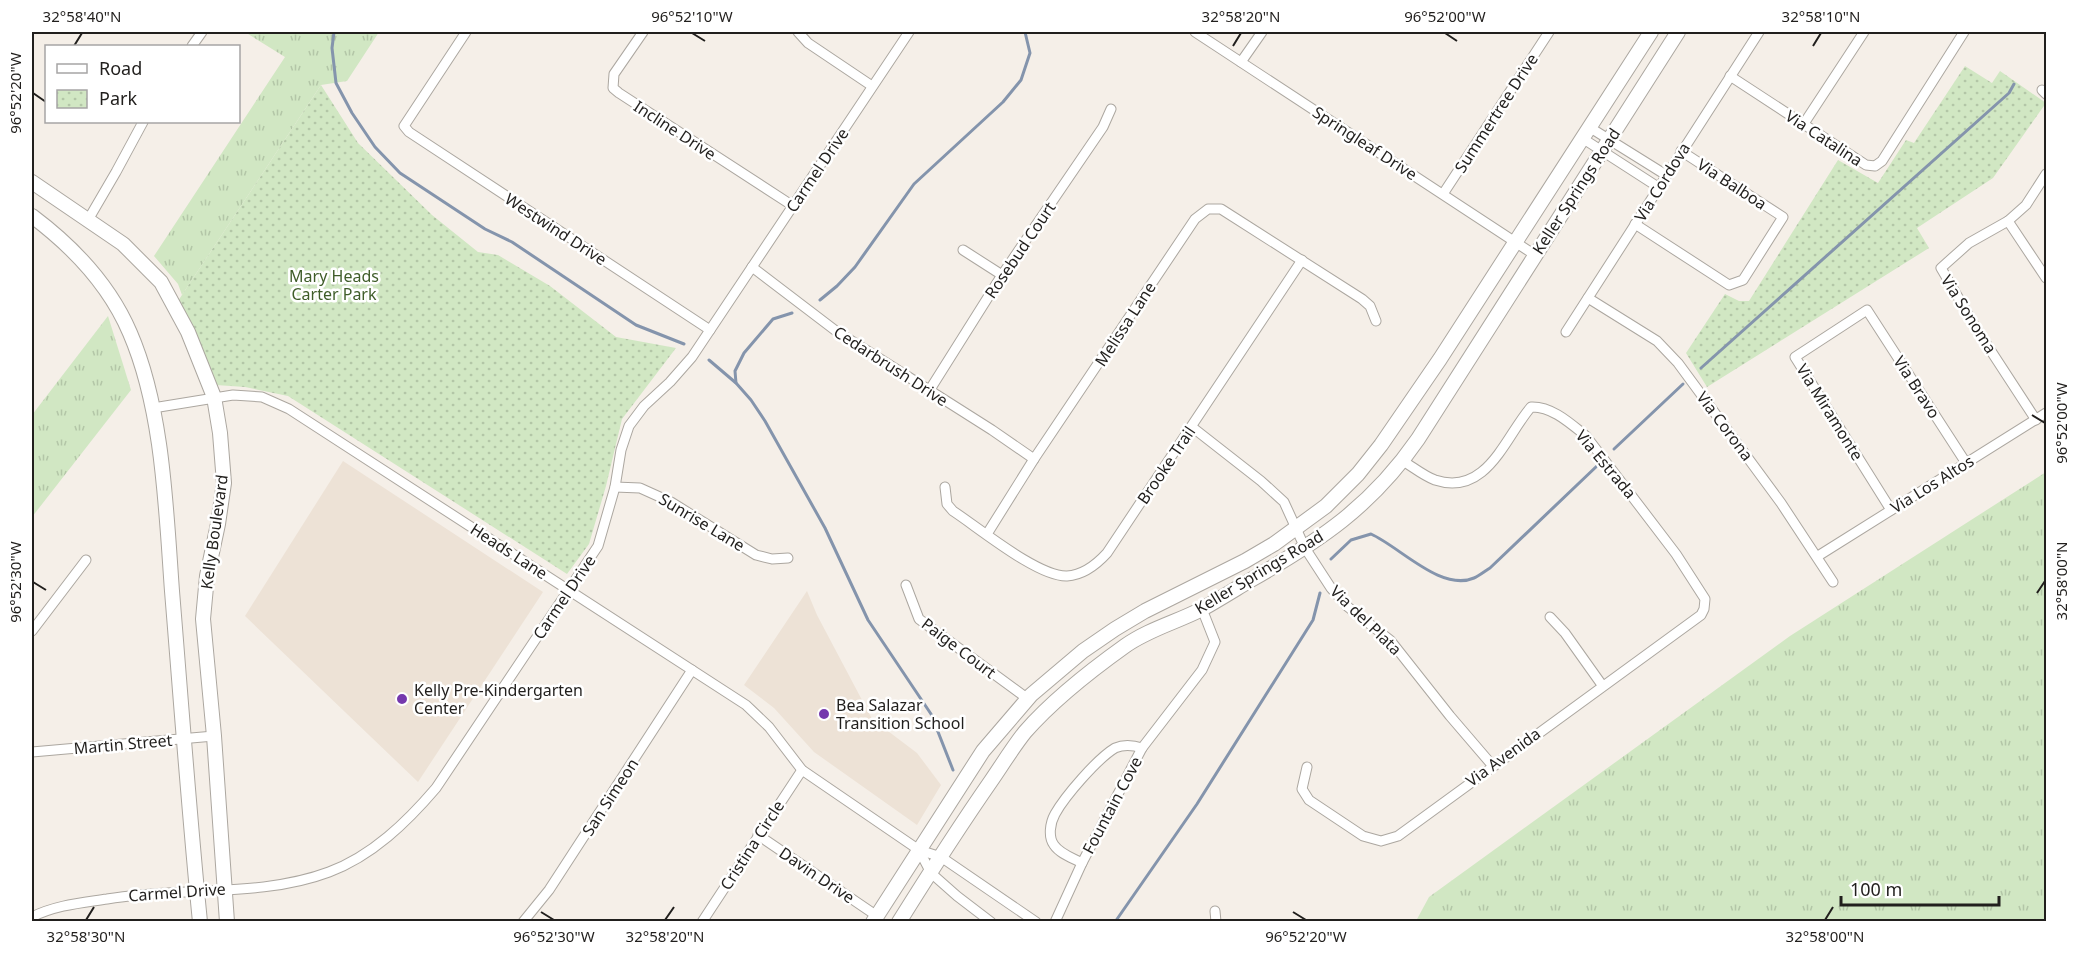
<svg xmlns="http://www.w3.org/2000/svg" width="2078" height="953" viewBox="0 0 2078 953" font-family="'Noto Sans',sans-serif">
<defs>
<pattern id="grass-tufts" width="24" height="20" patternUnits="userSpaceOnUse" patternTransform="scale(1.5)"><rect width="24" height="20" fill="#d1e7c3"/><path d="M3 7l-1-3M5 7V3M7 7l1-3M15 17l-1-3M17 17v-4M19 17l1-3" fill="none" stroke="#b3c6a7"/></pattern>
<pattern id="park-dots" width="8" height="8" patternUnits="userSpaceOnUse" patternTransform="scale(1.5)"><rect width="8" height="8" fill="#d1e7c3"/><path d="M2 2h.1M6 6h.1" fill="none" stroke="#b3c6a7" stroke-width="1.8" stroke-linecap="round"/></pattern>
</defs>
<rect width="100%" height="100%" fill="#f5efe8"/>
<g fill="#ede2d6">
<path d="M343,461L543,592L418,782L245,616Z"/>
<path d="M807,591L817,615L872,719L917,753L941,785L917,825L814,752L774,708L744,685Z"/>
</g>
<g fill="url(#grass-tufts)">
<path d="M245,32H379L347,81L321,85L182,295L178,284L154,256L285,57Z"/>
<path d="M108,316L131,390L32,517V415Z"/>
<path d="M2046,472V921H1416L1429,897L1790,636Z"/>
</g>
<g fill="url(#park-dots)">
<path d="M1965,66L1992,83L2000,71L2046,103L1993,178L1917,228L1929,248L1707,387L1686,353L1725,294L1739,301H1749L1838,160L1878,183L1906,140L1914,143Z"/>
<path d="M321,85L358,143L432,215L478,252L498,255L550,286L616,337L676,348L622,419L606,486L589,544L567,574L288,396L245,387L216,385L176,304Z"/>
</g>
<g fill="none" stroke-linecap="round" stroke-linejoin="round">
<g stroke="#8494ac" stroke-width="3">
<path d="M334,32L332,48L336,83L352,113L375,147L400,173L485,229L512,242L636,325L684,344"/>
<path d="M820,300L837,286L855,267L914,184L1003,102L1021,80L1030,53L1025,32"/>
<path d="M709,360L736,383L751,400L765,421L825,528L868,620L931,714L953,770"/>
<path d="M1701,368L2009,93L2014,84"/>
<path d="M736,383L735,371L744,353L773,319L792,313"/>
<path d="M1614,449L1683,384"/>
<path d="M1331,559L1351,540L1371,534C1400,547 1441,592 1474,578C1479,576 1485,571 1490,568L1598,465"/>
<path d="M1115,922L1197,804L1313,620L1320,593"/>
</g>
<g stroke="#aca7a0" stroke-width="11">
<g id="street">
<path d="M466,32L406,123L404,126L409,132L710,330"/>
<path d="M643,32L614,74L613,88L619,93L793,206"/>
<path d="M798,32L808,43L872,86"/>
<path d="M1195,32L1535,255"/>
<path d="M192,46L202,32"/>
<path d="M1241,62L1262,32"/>
<path d="M1730,76L1866,165L1875,166L1882,161L1964,32"/>
<path d="M2042,90L2046,94"/>
<path d="M1803,125L1864,32"/>
<path d="M1589,127L1666,175"/>
<path d="M1582,138L1658,187"/>
<path d="M1443,194L1549,32"/>
<path d="M88,220L116,172L143,122"/>
<path d="M2008,221L2046,278"/>
<path d="M1635,224L1729,285L1743,280L1783,217L1681,151"/>
<path d="M963,250L1002,275"/>
<path d="M752,267L836,331L992,430L1034,459"/>
<path d="M1588,298L1657,341L1678,363L1781,503L1833,582"/>
<path d="M1566,332L1759,32"/>
<path d="M929,391L1002,275L1103,127L1111,109"/>
<path d="M153,408L233,395L262,397L289,409L746,705L769,727L802,770L919,850L941,857L1036,922"/>
<path d="M2036,420L1976,328L1941,268L1969,243L2008,221L2026,205L2046,174"/>
<path d="M1192,427L1261,481L1284,502L1305,548L1331,588L1348,607L1390,640L1450,716L1492,765"/>
<path d="M615,487L640,488L671,502L756,555L772,559L788,558"/>
<path d="M945,487L947,504L953,511C979,528 1038,577 1067,576C1083,575 1097,564 1107,553L1302,260"/>
<path d="M1891,510L1795,357L1867,310L1966,463"/>
<path d="M987,534L1034,459L1195,219L1208,209H1221L1362,299L1370,306L1376,321"/>
<path d="M1818,556L2046,413"/>
<path d="M906,585L919,619L1028,699"/>
<path d="M1550,617L1565,633L1602,685"/>
<path d="M32,631L86,560"/>
<path d="M32,752L214,736"/>
<path d="M1307,767L1302,789L1309,800L1363,836L1381,841L1398,836L1701,615L1704,609L1705,599L1676,554L1586,436C1571,424 1552,406 1531,407C1505,437 1487,497 1435,480C1424,476 1413,467 1403,461"/>
<path d="M758,835L877,916"/>
<path d="M919,850L931,873L957,896L991,922"/>
<path d="M1082,863C1073,858 1060,854 1054,845C1048,837 1050,823 1055,814C1065,796 1097,759 1115,748C1124,744 1133,745 1142,748"/>
<path d="M1215,911L1216,922"/>
<path d="M32,917C56,905 81,903 107,899C179,886 260,898 329,872C372,856 407,822 436,788L598,546L615,487L621,450L629,426L644,406L670,382L692,357L909,32"/>
<path d="M523,922L549,890L692,670"/>
<path d="M702,922L802,770"/>
<path d="M1055,922L1082,863L1142,748L1202,670L1215,642L1202,609"/>
</g>
</g>
<g stroke="#aca7a0" stroke-width="16">
<g id="secondary">
<path d="M32,182L123,244L161,282L188,332L214,397L220,433L224,483L218,524L207,576L203,619L214,736L227,922"/>
<path d="M32,216C72,246 110,286 130,333C163,409 166,509 172,591C181,701 189,812 200,922"/>
<path d="M873,922L983,751L1031,695L1083,651L1115,629L1145,611L1245,561L1274,544L1326,506L1358,474L1381,445L1440,359L1651,32"/>
<path d="M899,922C929,874 959,827 991,781C1002,765 1013,747 1025,732C1053,700 1090,671 1125,646C1149,629 1177,622 1202,609C1218,600 1234,590 1249,581C1319,541 1371,507 1418,439L1678,32"/>
</g>
</g>
<use href="#street" stroke="#fff" stroke-width="9"/>
<use href="#secondary" stroke="#fff" stroke-width="14"/>
</g>
<path fill="none" stroke="#211f1d" stroke-width="2" d="M692,33L705,41M1445,33L1457,41M74,46L82,33M1233,46L1241,33M1813,46L1821,33M33,93L46,102M2032,415L2045,423M33,582L46,590M2037,593L2045,581M541,912L554,920M1293,912L1306,920M86,920L94,907M665,920L674,907M1825,920L1833,907"/>
<g fill="#7538ad" stroke="#fff" stroke-width="2">
<circle cx="402" cy="699" r="6"/>
<circle cx="824" cy="714" r="6"/>
</g>
<g text-anchor="middle" stroke-width="5" stroke-linejoin="round" paint-order="stroke">
<g font-size="16" fill="#211f1d" stroke="#fff">
<text transform="translate(1496 113) rotate(-57)" y="6">Summertree Drive</text>
<text transform="translate(675 130) rotate(33)" y="6">Incline Drive</text>
<text transform="translate(1824 138) rotate(33)" y="6">Via Catalina</text>
<text transform="translate(1365 143) rotate(33)" y="6">Springleaf Drive</text>
<text transform="translate(817 170) rotate(-56)" y="6">Carmel Drive</text>
<text transform="translate(1662 182) rotate(-58)" y="6">Via Cordova</text>
<text transform="translate(1732 184) rotate(33)" y="6">Via Balboa</text>
<text transform="translate(1576 191) rotate(-57)" y="6">Keller Springs Road</text>
<text transform="translate(556 229) rotate(33)" y="6">Westwind Drive</text>
<text transform="translate(1020 250) rotate(-56)" y="6">Rosebud Court</text>
<text transform="translate(1969 314) rotate(58)" y="6">Via Sonoma</text>
<text transform="translate(1125 324) rotate(-57)" y="6">Melissa Lane</text>
<text transform="translate(891 366) rotate(33)" y="6">Cedarbrush Drive</text>
<text transform="translate(1917 387) rotate(57)" y="6">Via Bravo</text>
<text transform="translate(1830 412) rotate(58)" y="6">Via Miramonte</text>
<text transform="translate(1725 426) rotate(53)" y="6">Via Corona</text>
<text transform="translate(1606 464) rotate(50)" y="6">Via Estrada</text>
<text transform="translate(1166 465) rotate(-56)" y="6">Brooke Trail</text>
<text transform="translate(1932 484) rotate(-32)" y="6">Via Los Altos</text>
<text transform="translate(702 522) rotate(31)" y="6">Sunrise Lane</text>
<text transform="translate(214 532) rotate(-82)" y="6">Kelly Boulevard</text>
<text transform="translate(509 551) rotate(33)" y="6">Heads Lane</text>
<text transform="translate(1259 572) rotate(-31)" y="6">Keller Springs Road</text>
<text transform="translate(564 597) rotate(-56)" y="6">Carmel Drive</text>
<text transform="translate(1366 620) rotate(44)" y="6">Via del Plata</text>
<text transform="translate(959 648) rotate(37)" y="6">Paige Court</text>
<text transform="translate(123 744) rotate(-5)" y="6">Martin Street</text>
<text transform="translate(1503 757) rotate(-36)" y="6">Via Avenida</text>
<text transform="translate(610 797) rotate(-57)" y="6">San Simeon</text>
<text transform="translate(1112 805) rotate(-62)" y="6">Fountain Cove</text>
<text transform="translate(752 845) rotate(-57)" y="6">Cristina Circle</text>
<text transform="translate(817 875) rotate(34)" y="6">Davin Drive</text>
<text transform="translate(177 892) rotate(-4)" y="6">Carmel Drive</text>
</g>
<g font-size="16" fill="#3f5d29" stroke="#fff">
<text x="334" y="282">Mary Heads<tspan x="334" dy="18">Carter Park</tspan></text>
</g>
<g font-size="16" fill="#211f1d" stroke="#fff" text-anchor="start">
<text x="414" y="696">Kelly Pre-Kindergarten<tspan x="414" dy="18">Center</tspan></text>
<text x="836" y="711">Bea Salazar<tspan x="836" dy="18">Transition School</tspan></text>
</g>
</g>
<rect width="2078" height="953" fill="none" stroke="#ffffff" stroke-width="66"/>
<rect x="45" y="45" width="195" height="78" fill="#ffffff" stroke="#a6a5a5" stroke-width="1.5"/>
<rect x="57" y="64" width="30" height="9" fill="#ffffff" stroke="#a6a5a5" stroke-width="1.5"/>
<text x="99" y="75" font-size="18" fill="#211f1d">Road</text>
<rect x="57" y="90" width="30" height="18" fill="url(#park-dots)" stroke="#a6a5a5" stroke-width="1.5"/>
<text x="99" y="105" font-size="18" fill="#211f1d">Park</text>
<path d="M1841 896v9h158v-9" fill="none" stroke="#211f1d" stroke-width="3"/>
<text x="1850" y="896" font-size="18" fill="#211f1d" stroke="#ffffff" stroke-width="4.5" paint-order="stroke">100 m</text>
<rect x="33" y="33" width="2012" height="887" fill="none" stroke="#211f1d" stroke-width="2"/>
<g font-size="15" text-anchor="middle" fill="#211f1d">
<text x="82" y="22">32°58'40"N</text>
<text x="692" y="22">96°52'10"W</text>
<text x="1241" y="22">32°58'20"N</text>
<text x="1445" y="22">96°52'00"W</text>
<text x="1821" y="22">32°58'10"N</text>
<text transform="translate(16 93) rotate(-90)" y="5">96°52'20"W</text>
<text transform="translate(2062 423) rotate(-90)" y="5">96°52'00"W</text>
<text transform="translate(2062 581) rotate(-90)" y="5">32°58'00"N</text>
<text transform="translate(16 582) rotate(-90)" y="5">96°52'30"W</text>
<text x="86" y="942">32°58'30"N</text>
<text x="554" y="942">96°52'30"W</text>
<text x="665" y="942">32°58'20"N</text>
<text x="1306" y="942">96°52'20"W</text>
<text x="1825" y="942">32°58'00"N</text>
</g>
</svg>
